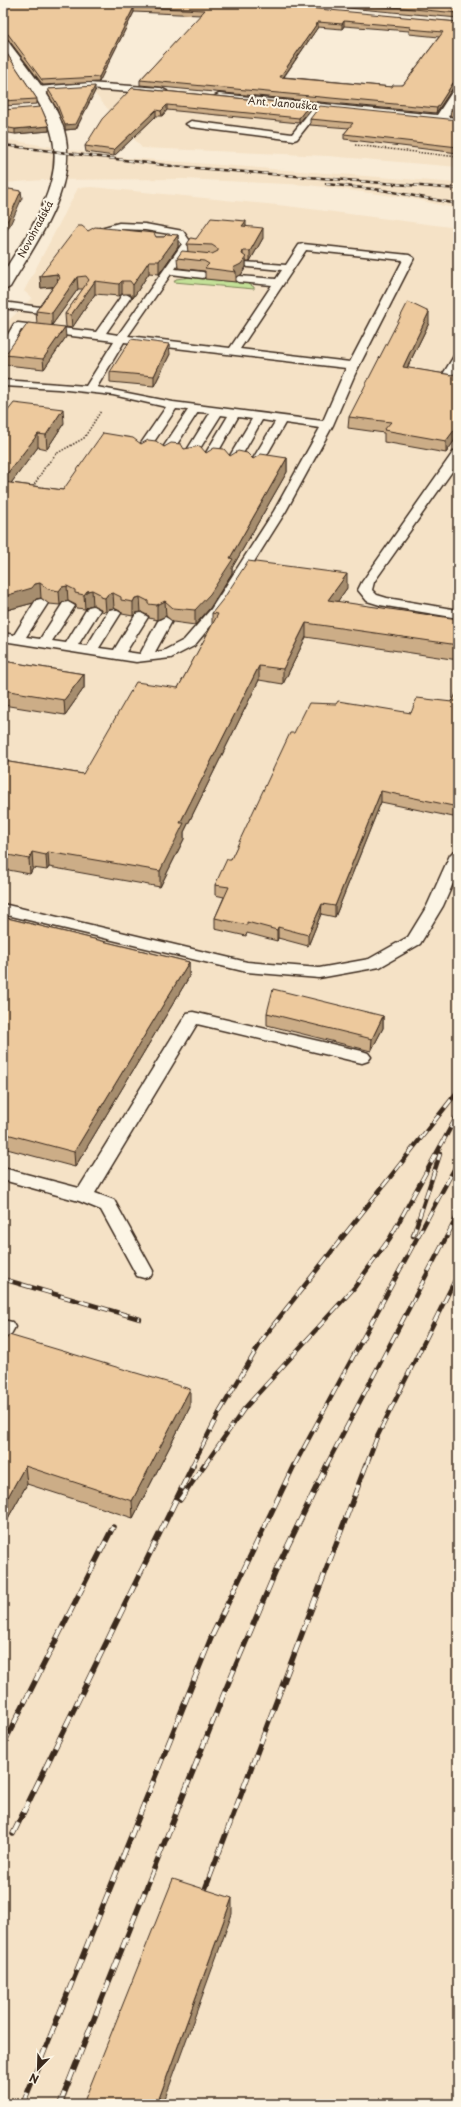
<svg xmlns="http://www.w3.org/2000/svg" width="461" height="2107" viewBox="0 0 461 2107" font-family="'Playpen Sans',sans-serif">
<rect width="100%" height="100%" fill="#f9ecd7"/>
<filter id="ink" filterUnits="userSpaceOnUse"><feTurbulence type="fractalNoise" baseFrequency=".025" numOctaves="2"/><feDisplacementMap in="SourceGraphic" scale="8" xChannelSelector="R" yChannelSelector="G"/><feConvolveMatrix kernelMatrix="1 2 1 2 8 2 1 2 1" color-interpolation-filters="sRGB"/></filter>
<g filter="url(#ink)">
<g fill="#f5e2c6">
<path d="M88,86L458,121V167L328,156L142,148Z"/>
<path d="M3,139L115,157L458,183V209L409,198L309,185L183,179L44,180L3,183Z"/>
<path d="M92,187L287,206L458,228V2104H3V328L7,322L32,298L24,291L78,188Z"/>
</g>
<path fill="#c3e097" stroke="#7f855a" d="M190,277L247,283L254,287V289L174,282L176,279Z"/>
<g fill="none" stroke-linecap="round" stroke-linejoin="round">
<g stroke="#3b2a1e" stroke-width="3">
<g id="lane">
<path d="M319,103L323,106L297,139L294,140L191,127L186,124L191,121L292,134L316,104Z"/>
<path d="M119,223L145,224L183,231L192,244L175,269L203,272L208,275L203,278L171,274L128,336L230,348L272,285L239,282L234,279L239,276L276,279L282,270L248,267L243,264L244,262L286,265L299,245L303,244L409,255L414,258L355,374L333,425L286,511L223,611L194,646L171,658L136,662L3,641V633L14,635L36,600L41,599L48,603L26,637L40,639L63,603L68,602L75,606L52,641L66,643L88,607L93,606L100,610L78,645L87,646L109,610L114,609L121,613L99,648L114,650L136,614L141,613L148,617L126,652L140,654L158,621L165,617L172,621L155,652L163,651L184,640L211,609L274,511L320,428L285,423L260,467L254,471L248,467L275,422L262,420L237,464L231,468L225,464L252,419L238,417L213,461L207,465L201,461L228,416L221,415L192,461H184L182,458L210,413L198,412L168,458L164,459L158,455L188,410L176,409L145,455L141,456L135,452L166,407L113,395L58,389L3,386V380L86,386L114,341L21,330L8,353L3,356V343L14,324L18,323L96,332L122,295L126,294L131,297L106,333L118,335L182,244L176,235L145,230L119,229L100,234L89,242L84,239L93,230ZM306,250L403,260L350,362L240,349ZM124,342L346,368L323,421L173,402L97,387Z"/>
<path d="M3,302L40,307L45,310L40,313L3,308Z"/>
<path d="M458,355V368L453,377L458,379V385L442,381L440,379L454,356Z"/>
<path d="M458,450V463L374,582L372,590L377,595L387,598L458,610V618L380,605L367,601L358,590L362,582L454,451Z"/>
<path d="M458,850V872L443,906L420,944L380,967L319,978L247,972L3,914V904L247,962L319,968L369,959L408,937L427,906L450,855L453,852Z"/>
<path d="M193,1012L362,1051L368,1053L371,1057L368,1061L362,1063L197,1024L95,1193L114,1200L153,1271L151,1276L144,1278L137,1276L101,1210L79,1201L3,1180V1168L79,1188L187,1013Z"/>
<path d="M3,1320L12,1322L15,1327L10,1336L3,1338Z"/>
</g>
</g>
<g stroke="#3b2a1e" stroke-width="3">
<g id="street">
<path d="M88,83L161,88L167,91L161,94L88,89L37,93L31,90L37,87Z"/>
<path d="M458,88V100L448,117L458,118V124L219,100L213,97L219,94L437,115L454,89Z"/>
</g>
</g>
<g stroke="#3b2a1e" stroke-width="3">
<path id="secondary" d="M3,39L7,40C25,65 49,91 61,121C84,179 38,239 10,287L3,291C3,287 2,280 3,276C6,265 22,245 28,234C76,151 54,120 3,50Z"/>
</g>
<g stroke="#3b2a1e" stroke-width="1.5" stroke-dasharray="1.5 1.5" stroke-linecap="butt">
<path d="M355,145L458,157"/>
<path d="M30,487H33L45,467L56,454L84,438L101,411"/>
</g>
<use href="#lane" fill="#fcf5e5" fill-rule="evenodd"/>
<use href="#street" fill="#fcf5e5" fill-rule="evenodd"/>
<use href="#secondary" fill="#fcf5e5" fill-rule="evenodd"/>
<g stroke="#3b2a1e" stroke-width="2.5">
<g id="rail-far2">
<path d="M3,145L172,166L458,189"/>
<path d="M326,184L382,190L458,204"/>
</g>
</g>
<g stroke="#3b2a1e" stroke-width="4.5">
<g id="rail-far1">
<path d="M413,1236L440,1154"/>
<path d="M3,1279L140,1319"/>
<path d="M192,1466L219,1413L264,1337L458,1091"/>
<path d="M204,1466L244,1409L354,1288L390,1238L458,1114"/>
<path d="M294,1466L458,1162"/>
<path d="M326,1466L458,1215"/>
<path d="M366,1466L377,1437L458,1274"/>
</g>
</g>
<g stroke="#3b2a1e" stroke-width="5.5">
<g id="rail">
<path d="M180,1500L204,1465"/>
<path d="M3,1745L113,1527"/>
<path d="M13,1834L193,1465"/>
<path d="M201,1900L366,1465"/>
<path d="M23,2104L211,1638L294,1465"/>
<path d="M60,2104L225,1691L278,1566L327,1465"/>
</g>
</g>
<use href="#rail-far2" stroke="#fcf5e5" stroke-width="1.5" stroke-dasharray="4.5" stroke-linecap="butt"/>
<use href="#rail-far1" stroke="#fcf5e5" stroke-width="3" stroke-dasharray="10" stroke-linecap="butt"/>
<use href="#rail" stroke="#fcf5e5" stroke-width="4" stroke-dasharray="12" stroke-linecap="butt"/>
</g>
<g fill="#ccad87" stroke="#3b2a1e" fill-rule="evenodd">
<path d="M3,3H224L458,22V87L453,88L436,113L140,85V80L201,15L134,12L99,82L43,85L8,39L3,38ZM344,26L409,31V34L439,37L403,85L392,87L284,77L318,27L342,29Z"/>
<path d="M293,3H458V18Z"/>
<path d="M3,48L37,99V104L3,106Z"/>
<path d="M132,88L309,105V111L299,123L167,110L162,116H156L114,156L86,152L85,146Z"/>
<path d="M48,89L95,91L76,129L65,130L57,109L48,94Z"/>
<path d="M458,98V117L450,116L451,110Z"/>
<path d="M3,110L49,126V131L15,134L3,132Z"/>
<path d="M310,119L458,120V153L344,139V134L349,128L310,125Z"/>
<path d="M246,226L263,238L250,261H246V267L241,275L236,277V282L205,279V271H204L178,268L177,258L188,252L187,244L196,239Z"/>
<path d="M88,231L156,237H164L178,235V247L159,274L149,273L133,298L130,294H122L119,296L95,294L72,328L66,327L65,314L83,289H78L52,325L66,337L44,369L6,365L5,355L37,324L36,311L53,287L41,288L40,276Z"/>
<path d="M429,323L407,368L452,375H458V435L446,453L384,442V433L348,428L349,417Z"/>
<path d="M170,354L154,386L110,382V372Z"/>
<path d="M3,417L64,423L47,449L38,447L11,483L63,490L141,444L184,449L206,453L253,459L287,458V472L232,568V573L210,608L195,625L173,622L166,616L157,620L149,618V616L141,612L136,613L133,616L122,614V612L114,608L109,609L106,612L101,611V609L93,605L88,606L85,609L76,608V605L68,601L63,602L60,605L49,604L41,598L36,599L33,603L7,610L3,615Z"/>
<path d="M347,588L337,602L458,619V660L306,637L283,684L259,680L184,832V839L160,887L49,867L47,870L33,868L30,874L3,869V761L83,774L178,688L212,626V613Z"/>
<path d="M3,661L84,674V688L65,715L3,705Z"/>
<path d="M458,690V818L381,802L335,917L321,914L308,946L278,938L277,941L247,933L246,936L215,929V918L224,897L215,895V885L231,859L294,733L411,713L452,702Z"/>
<path d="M3,917L189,962V977L75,1167L3,1148Z"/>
<path d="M267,1013L383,1016V1028L371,1051L267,1025Z"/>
<path d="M3,1344L190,1407L133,1518L27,1484L3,1527Z"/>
</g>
<g fill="#a68d6e" stroke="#3b2a1e">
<path d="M134,7V12L99,82V77Z"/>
<path d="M344,21V26L342,29V24Z"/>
<path d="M318,22V27L280,82V77Z"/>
<path d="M458,81V87L453,88L436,113L437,108L453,83Z"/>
<path d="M95,86V91L76,129L65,130V125Z"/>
<path d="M167,105V110L162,116L161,111Z"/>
<path d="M309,105V111L299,123V118Z"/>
<path d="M156,110V116L114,156V150Z"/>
<path d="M49,126V131L15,134V129Z"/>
<path d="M21,191L22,198L10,225L3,236V227Z"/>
<path d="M246,221V231L242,226Z"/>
<path d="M263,228V238L250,261V251Z"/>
<path d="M178,235V247L159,274V261Z"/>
<path d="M243,251V261L246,257V267L241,275L236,277V272L233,268L242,254Z"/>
<path d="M149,261V273L133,298V285Z"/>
<path d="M57,274L58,286L41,288L40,276Z"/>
<path d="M77,277L78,289L52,325V313Z"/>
<path d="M95,281V294L72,328L71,315Z"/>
<path d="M122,281V294L119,296V284Z"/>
<path d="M429,312V323L402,378L403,367Z"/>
<path d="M65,327L66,337L44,369L43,359Z"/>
<path d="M169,344L170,354L154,386V376Z"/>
<path d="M63,409L64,423L47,449L46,435Z"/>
<path d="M458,425V435L446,453V441Z"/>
<path d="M38,434V447L3,494V479Z"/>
<path d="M287,458V472L232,568V573L210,608L195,625V610L230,558Z"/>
<path d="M347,574V588L328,615V600Z"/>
<path d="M40,583L41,598L36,599L33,603L7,610L3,615V599L5,596L35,584Z"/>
<path d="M67,586L68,601L63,602L60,605L59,591L62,587Z"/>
<path d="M92,590L93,605L88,606L85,609L84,595L87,591Z"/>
<path d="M113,593L114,608L109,609L106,612L105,598L108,594Z"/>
<path d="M140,597L141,612L136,613L133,616V602L135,598Z"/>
<path d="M165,601L166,616L157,620V605Z"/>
<path d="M306,623V637L283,684V669Z"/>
<path d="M259,666V680L184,832V839L160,887V871L180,823Z"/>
<path d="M84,674V688L65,715L64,700Z"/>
<path d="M381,791V802L335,917V906Z"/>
<path d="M32,852L33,868L30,874L29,859Z"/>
<path d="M48,852L49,867L47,870L46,855Z"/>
<path d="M322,904L321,914L308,946V935Z"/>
<path d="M278,927V938L277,941V930Z"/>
<path d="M189,962V977L75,1167L74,1152Z"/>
<path d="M383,1016V1028L371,1051L372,1039Z"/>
<path d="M190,1389V1407L133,1518L132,1501Z"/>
<path d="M25,1466L27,1484L3,1527V1506Z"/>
<path d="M232,1898V1914L163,2104H157Z"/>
</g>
<g fill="#edc99d" stroke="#3b2a1e" fill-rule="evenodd">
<path d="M3,3H224L265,4L458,22V81L453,83L437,108L140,80L205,10L134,7L99,77L42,80L8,34L3,33ZM344,21L411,27L409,29L443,32L403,85H393L392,87L280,77L318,22L342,24Z"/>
<path d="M347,3H458V13Z"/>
<path d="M3,48L37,99L3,101Z"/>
<path d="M95,86L76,124L65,125L57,104L48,89Z"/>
<path d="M132,88L309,105L299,118L167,105L161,111L156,110L114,150L85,146L102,119Z"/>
<path d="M458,98V111L451,110Z"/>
<path d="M320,106L458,120V147L344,134L353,123L310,119Z"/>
<path d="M41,107L49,126L15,129L3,127V110Z"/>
<path d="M3,188L21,191L9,218L3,227Z"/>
<path d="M211,218L246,221L242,226L263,228L250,251H243L242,254L246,257L241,264L233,268L236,272L205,268L209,264L204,261L177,258L182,251L212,254L218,251V249L212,245L187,244L191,238L196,239Z"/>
<path d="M78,226H82L88,231L95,227L154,233L156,237H164L167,234L178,235L159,261H149L133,285L130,281H122L119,284L95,281L71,315L65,314L89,280L86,276L77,277L52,313L36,311L60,278L57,274L40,276Z"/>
<path d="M408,302L429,312L403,367L452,375L453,374L458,375V425L446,441L384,430L391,422L349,417Z"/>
<path d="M28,323L65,327L43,359L5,355Z"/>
<path d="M131,339L169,344L154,376L110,372Z"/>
<path d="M14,403L63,409L46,435L38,434L3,479V417Z"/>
<path d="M103,433L133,438L141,444L148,440L156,441L164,447L171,443L181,444L184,449L200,446L206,453L214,448L224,449L230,456L238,451L247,453L253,459L261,454L287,458L230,558L233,559L210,594L195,610L173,608L165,601L157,605L148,604V601L140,597L135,598L133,602L121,600V597L113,593L108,594L105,598L100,597V594L92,590L87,591L84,595L75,593V590L67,586L62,587L59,591L48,589L40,583L35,584L32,588L5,596L3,599V482L63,490Z"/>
<path d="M248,561L347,574L328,600L458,619V645L306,623L283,669L259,666L180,823H184L160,871L48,852L46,855L32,852L29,859L3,854V761L83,774L136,682L178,688L218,614L212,613L224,598Z"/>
<path d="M3,661L84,674L64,700L3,690Z"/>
<path d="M458,690V807L381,791L335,906L322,904L308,935L278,927L277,930L247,922V925L215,918L229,887L215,885L227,859H231L290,733H294L309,703L336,704L338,701L411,713L417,698L452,702Z"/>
<path d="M3,917L189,962L74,1152L3,1133Z"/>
<path d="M273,989L383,1016L372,1039L267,1013Z"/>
<path d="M9,1335L190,1389L132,1501L25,1466L3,1506V1344Z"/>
<path d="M173,1879L232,1898L157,2104H83Z"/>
</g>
</g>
<g text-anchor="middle" stroke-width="4" stroke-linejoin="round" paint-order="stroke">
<g font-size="10" fill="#3b2a1e" stroke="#fcf5e5">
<text transform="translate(283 103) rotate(5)" y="4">Ant. Janouška</text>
<text transform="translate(35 229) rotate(-62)" y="4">Novohradská</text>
</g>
</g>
<rect width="461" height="2107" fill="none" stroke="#fcf5e5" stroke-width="16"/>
<rect x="8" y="8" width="445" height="2091" fill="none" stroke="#3b2a1e" stroke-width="1.5" filter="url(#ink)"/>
<g transform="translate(38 2069) rotate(203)" stroke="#fcf5e5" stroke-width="3" paint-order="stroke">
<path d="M0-3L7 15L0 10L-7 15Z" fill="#3b2a1e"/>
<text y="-6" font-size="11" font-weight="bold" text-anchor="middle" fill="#3b2a1e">N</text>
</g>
</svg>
